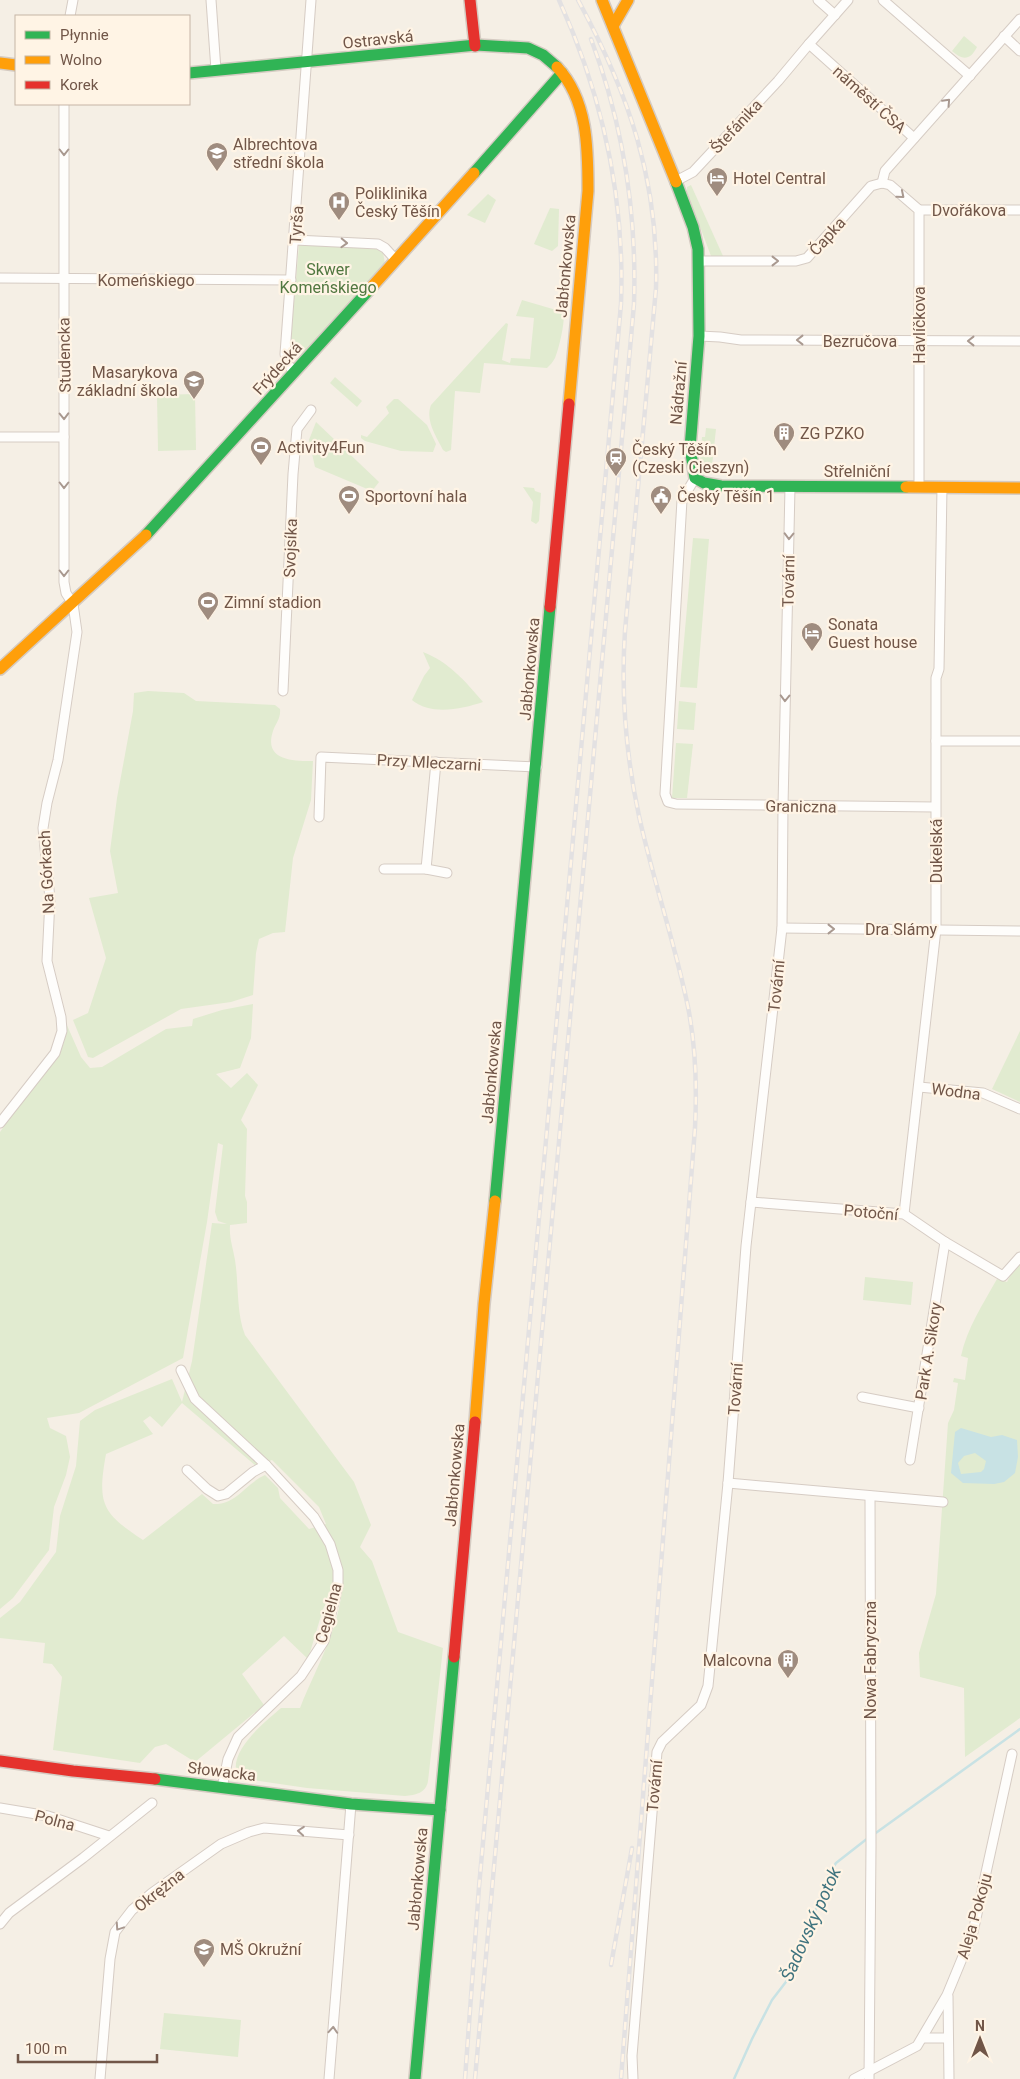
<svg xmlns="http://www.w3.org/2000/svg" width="1020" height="2079" viewBox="0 0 1020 2079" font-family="Roboto,sans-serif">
<rect width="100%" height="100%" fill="#f5efe5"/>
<g fill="#e1ebd0" fill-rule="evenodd">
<path d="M964,36L977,47C970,61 962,60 952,51Z"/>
<path d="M691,185L723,256L722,257L711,256L687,192V187Z"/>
<path d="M488,194L496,200L485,223L467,215Z"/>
<path d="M550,208L559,209L558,246L552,251L534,244Z"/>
<path d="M299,245L377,247L383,252L385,264L305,354H297L290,348Z"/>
<path d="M522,300L563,312C566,319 559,349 555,358C553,362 550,365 547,368L484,363L480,393L455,391L451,450L446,452L443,450C436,436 425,420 431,405L506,323L508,324L502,360L510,363L511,358L530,359L534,318L516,316Z"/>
<path d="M335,377L362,401L357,407L330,383Z"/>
<path d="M195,394L196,450L158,451L157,395Z"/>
<path d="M394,399H398L427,425L436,444L433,452L401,451L365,441L361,438V435L367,437L389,413L386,407Z"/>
<path d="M316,422L379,482L372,491L315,467L309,440Z"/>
<path d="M706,428L716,429L712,466L706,465L700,459L702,437H705Z"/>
<path d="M523,487L534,488L535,491L541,493L539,521L536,524L531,521L533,502Z"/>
<path d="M693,538L709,539L697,688L680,687Z"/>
<path d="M423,652C449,662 465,681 483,702C462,709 431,716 412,700L424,676L430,668Z"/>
<path d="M148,691L184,693L196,701L275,705L280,709C281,718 276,723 273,731C263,761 294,761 313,761L311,800L293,858L285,932L273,933L259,939L256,953L253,995L231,1002L181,1009L93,1058L88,1057L73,1020L88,1013L106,958L89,898L118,893L110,851L117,798L133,711L134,693Z"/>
<path d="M679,701L696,703L694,730L677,729Z"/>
<path d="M676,743L693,744L687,798H672Z"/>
<path d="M253,1004L251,1038L240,1068L216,1074L231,1088L247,1073L258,1085L241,1120L247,1129L245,1196L247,1202V1223L230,1225C229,1238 233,1248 235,1260C239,1285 236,1312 245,1335L354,1482L371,1525L360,1547L372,1561L398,1632L443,1648L428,1781C426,1793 416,1795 405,1796L307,1788L239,1778C224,1754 265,1722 281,1708H300C318,1663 343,1623 343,1573L323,1609L308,1659L284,1636L242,1674L264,1705L195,1762L166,1744L155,1747L140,1763L53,1750L62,1677L52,1664L43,1663L45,1643L0,1638V1618L20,1602L56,1552L60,1516L76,1466L80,1421L95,1410L172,1379L182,1402L192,1361L212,1223L227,1224L218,1221L215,1212L223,1145L218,1143L207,1222L183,1358L79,1413L47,1418L50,1428L66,1436L70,1457L66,1475L54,1507L49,1550L13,1598L0,1609V1132L64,1043L66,1023L81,1057L90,1068L102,1067L166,1029L192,1026L193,1019L222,1010ZM182,1403L256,1466L272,1460L319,1507L326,1524L309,1529L280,1498L278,1488L265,1475C245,1484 237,1505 213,1504L202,1494L143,1540C102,1513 97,1504 106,1454L153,1434L143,1421L150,1416L162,1427Z"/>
<path d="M1020,1031V1102L992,1089Z"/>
<path d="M1020,1262V1718L965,1757L964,1688L920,1677L919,1653L936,1594L948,1423L954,1410L958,1383L953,1382L954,1378L965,1380L968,1358L961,1356C967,1328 983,1304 997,1279L1007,1282L1014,1268Z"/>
<path d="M865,1277L913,1282L911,1305L863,1300Z"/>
<path d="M164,2013L241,2020L238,2057L160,2049Z"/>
</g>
<path fill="#c8e2e4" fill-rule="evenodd" d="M961,1428L991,1437L1002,1435L1017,1440L1018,1457L1015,1473L1004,1482L994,1484L963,1483L951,1473L955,1432ZM975,1453L986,1461L984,1469L981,1472L961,1474L958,1463L964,1456Z"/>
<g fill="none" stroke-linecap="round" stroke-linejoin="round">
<g stroke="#c8e2e4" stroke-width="2.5">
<path d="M873,1835L1020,1729"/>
<path d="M734,2079L752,2039L772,2000L792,1974L828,1876L836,1863L868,1838"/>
</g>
<g stroke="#d6ccc4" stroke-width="11">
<g id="street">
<path d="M211,0L216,70"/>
<path d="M818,0L835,15"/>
<path d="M848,0L809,44L914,138"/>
<path d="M883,0L970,76"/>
<path d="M70,16L73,0"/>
<path d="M1004,36L1020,51"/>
<path d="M676,181L693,172L778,81L809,44"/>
<path d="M882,183L890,185L919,210V487"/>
<path d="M882,183L885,171L1020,19"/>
<path d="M919,210H1020"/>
<path d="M295,240L378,244L385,248L396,260"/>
<path d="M699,261H796L807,258L871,186L882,183"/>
<path d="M0,278L291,280"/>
<path d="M699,336L720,337L741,340L1020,341"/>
<path d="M295,372L287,364L285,354L311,0"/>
<path d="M0,437H64"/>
<path d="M695,478L682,500L665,794L668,802L676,804L935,807"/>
<path d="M283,691L293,474L297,429L311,410"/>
<path d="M936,741H1020"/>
<path d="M319,817L321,757L537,767"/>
<path d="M384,869H426L447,873"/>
<path d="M426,869L436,762"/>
<path d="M782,928L1020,931"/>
<path d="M919,1087L983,1093L1020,1109"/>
<path d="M0,1123L55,1053L62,1031L61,1017L47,961L50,899L43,828L47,803L58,760L77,632L73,604L66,593L64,582V104"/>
<path d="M751,1202L904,1214L945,1242L1003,1276L1020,1257"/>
<path d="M904,1214L936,929V678L939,669L942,487"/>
<path d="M181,1370L195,1399L266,1465L314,1517L330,1544L338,1570V1586L324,1641L301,1676L238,1737L228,1759L222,1788"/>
<path d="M862,1397L919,1408"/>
<path d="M910,1460L945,1242"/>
<path d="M187,1470L207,1489L218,1496L226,1494L253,1472L266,1465"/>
<path d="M728,1483L943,1502"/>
<path d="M0,1808L48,1816L109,1836"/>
<path d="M0,1924L9,1913L83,1858L152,1803"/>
<path d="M948,1996L949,2079"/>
<path d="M924,2038H948"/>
<path d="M100,2079L110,1959L115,1932L132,1910L152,1893L221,1844L249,1832L264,1828L349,1835"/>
<path d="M329,2079L351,1804"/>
<path d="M633,2079L632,2056L657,1752L662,1742L701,1705L708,1686L728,1483L746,1246L782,928L783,806L790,487"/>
<path d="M854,2079L917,2046L947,1995L973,1932L1012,1754"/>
<path d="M869,2079L871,1846L870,1496"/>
</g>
</g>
<g stroke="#d5cbc2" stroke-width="14">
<g id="fast">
<path d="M189,73L476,45L528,48L543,55L557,67"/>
<path d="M474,173L562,73"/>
<path d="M676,182L693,227L698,249L699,336L690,448L695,478L704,483L721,486L906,487"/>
<path d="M146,535L369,290"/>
<path d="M495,1201L550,607"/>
<path d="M155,1779L351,1804L440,1810"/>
<path d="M415,2079L454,1657"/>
</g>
</g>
<g stroke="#d5cbc2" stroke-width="14">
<g id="slow">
<path d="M602,0L676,182"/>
<path d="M613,26L628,0"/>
<path d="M0,63L16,65"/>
<path d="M557,67C588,100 588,149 588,191L569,404"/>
<path d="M369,290L474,173"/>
<path d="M906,487L1020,488"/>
<path d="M0,669L146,535"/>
<path d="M475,1422L484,1304L495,1201"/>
</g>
</g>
<g stroke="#d5cbc2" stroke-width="14">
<g id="jam">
<path d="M470,0L475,46"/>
<path d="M550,607L569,404"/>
<path d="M454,1657L475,1422"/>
<path d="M0,1761L73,1771L155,1779"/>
</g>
</g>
<use href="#street" stroke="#fefdfb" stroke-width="9"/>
<use href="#fast" stroke="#30b455" stroke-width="11"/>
<use href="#slow" stroke="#ff9f0a" stroke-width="11"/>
<use href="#jam" stroke="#e5322d" stroke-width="11"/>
<g stroke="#e3e1e2" stroke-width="4.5">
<g id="rail">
<path d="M578,0C629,94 659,181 656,288L625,631C621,692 626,756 639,816C653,880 675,943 688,1007C696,1047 697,1087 695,1128L621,2079"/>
<path d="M611,1965L632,1848"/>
<path d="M465,2079L479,1887L621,304C625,197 603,97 559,0"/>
<path d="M475,2079L634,304C637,213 623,124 591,39"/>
</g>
</g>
<use href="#rail" stroke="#fff4e5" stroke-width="2.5" stroke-dasharray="8" stroke-linecap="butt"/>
</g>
<defs><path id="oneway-chevron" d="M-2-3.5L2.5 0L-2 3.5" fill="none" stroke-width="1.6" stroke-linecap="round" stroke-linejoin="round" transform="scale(1.25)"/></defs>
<g stroke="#a99990">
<use href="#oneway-chevron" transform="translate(947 102) rotate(-47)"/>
<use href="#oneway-chevron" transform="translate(64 152) rotate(90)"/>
<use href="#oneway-chevron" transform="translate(901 195) rotate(40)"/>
<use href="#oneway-chevron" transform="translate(344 243) rotate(2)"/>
<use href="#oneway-chevron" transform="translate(775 261)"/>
<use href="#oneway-chevron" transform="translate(800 340) rotate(-180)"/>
<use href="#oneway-chevron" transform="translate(971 341) rotate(180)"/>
<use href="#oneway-chevron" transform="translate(64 416) rotate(89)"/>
<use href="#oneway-chevron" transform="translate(64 485) rotate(90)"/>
<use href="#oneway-chevron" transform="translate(789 536) rotate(91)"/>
<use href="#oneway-chevron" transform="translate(64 573) rotate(90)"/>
<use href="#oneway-chevron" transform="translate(785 698) rotate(91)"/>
<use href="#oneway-chevron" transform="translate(831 929)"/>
<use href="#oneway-chevron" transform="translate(301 1831) rotate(-175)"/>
<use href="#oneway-chevron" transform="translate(119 1927) rotate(124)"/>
<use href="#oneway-chevron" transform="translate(333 2030) rotate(-86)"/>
</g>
<defs>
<g id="school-pin" transform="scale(1.125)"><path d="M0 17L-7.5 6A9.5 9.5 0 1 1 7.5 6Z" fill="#9f8c7f" stroke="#fff4e5"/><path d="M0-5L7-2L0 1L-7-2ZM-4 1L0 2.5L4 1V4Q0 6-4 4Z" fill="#fff"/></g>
<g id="hotel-pin" transform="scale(1.125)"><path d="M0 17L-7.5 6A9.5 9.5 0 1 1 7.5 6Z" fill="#9f8c7f" stroke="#fff4e5"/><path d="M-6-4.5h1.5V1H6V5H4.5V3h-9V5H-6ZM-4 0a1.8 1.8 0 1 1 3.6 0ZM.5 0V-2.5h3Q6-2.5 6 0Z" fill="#fff"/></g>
<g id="hospital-pin" transform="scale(1.125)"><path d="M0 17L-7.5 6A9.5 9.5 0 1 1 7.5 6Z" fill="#9f8c7f" stroke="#fff4e5"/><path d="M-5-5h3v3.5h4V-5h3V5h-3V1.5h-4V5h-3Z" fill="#fff"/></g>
<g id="building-pin" transform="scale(1.125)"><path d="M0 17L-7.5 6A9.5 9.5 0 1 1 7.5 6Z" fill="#9f8c7f" stroke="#fff4e5"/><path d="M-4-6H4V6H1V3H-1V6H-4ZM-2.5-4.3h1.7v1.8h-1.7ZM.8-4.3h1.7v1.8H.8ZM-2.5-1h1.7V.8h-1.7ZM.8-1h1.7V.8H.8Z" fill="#fff"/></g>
<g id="stadium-pin" transform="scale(1.125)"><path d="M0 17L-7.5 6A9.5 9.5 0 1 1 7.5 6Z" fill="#9f8c7f" stroke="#fff4e5"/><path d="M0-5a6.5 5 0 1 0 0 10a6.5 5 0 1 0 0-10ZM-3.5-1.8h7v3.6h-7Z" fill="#fff"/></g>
<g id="station-pin" transform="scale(1.125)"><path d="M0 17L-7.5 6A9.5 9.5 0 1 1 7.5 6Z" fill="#9f8c7f" stroke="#fff4e5"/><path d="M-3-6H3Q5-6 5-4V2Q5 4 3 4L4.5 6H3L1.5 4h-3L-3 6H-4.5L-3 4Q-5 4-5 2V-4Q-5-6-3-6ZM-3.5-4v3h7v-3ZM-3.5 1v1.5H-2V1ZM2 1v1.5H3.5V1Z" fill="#fff"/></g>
<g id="civic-pin" transform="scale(1.125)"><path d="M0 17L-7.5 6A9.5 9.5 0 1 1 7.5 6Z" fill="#9f8c7f" stroke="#fff4e5"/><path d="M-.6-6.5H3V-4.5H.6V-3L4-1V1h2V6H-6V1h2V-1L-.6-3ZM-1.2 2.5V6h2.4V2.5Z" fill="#fff"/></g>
</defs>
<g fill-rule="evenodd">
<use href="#school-pin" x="217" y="153"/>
<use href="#hotel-pin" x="717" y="178"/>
<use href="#hospital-pin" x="339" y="202"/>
<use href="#school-pin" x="194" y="381"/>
<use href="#building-pin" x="784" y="433"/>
<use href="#stadium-pin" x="261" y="447"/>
<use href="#station-pin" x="616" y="458"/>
<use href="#stadium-pin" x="349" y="496"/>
<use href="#civic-pin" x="661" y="496"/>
<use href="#stadium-pin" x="208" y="602"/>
<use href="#hotel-pin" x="812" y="633"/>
<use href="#building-pin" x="788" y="1660"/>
<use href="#school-pin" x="204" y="1949"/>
</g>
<g text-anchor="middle" stroke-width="4.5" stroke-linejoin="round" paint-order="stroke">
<g font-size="16" fill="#715648" stroke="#fff4e5">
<text transform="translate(378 39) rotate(-6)" y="6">Ostravská</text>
<text transform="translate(870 99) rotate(42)" y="6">náměstí ČSA</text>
<text transform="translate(736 126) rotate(-47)" y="6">Štefánika</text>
<text x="969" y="216">Dvořákova</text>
<text transform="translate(296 225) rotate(-86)" y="6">Tyrša</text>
<text transform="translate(827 236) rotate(-48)" y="6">Čapka</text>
<text transform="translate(565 266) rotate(-85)" y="6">Jabłonkowska</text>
<text x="146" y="286">Komeńskiego</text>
<text transform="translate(919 325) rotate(-90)" y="6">Havlíčkova</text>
<text x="860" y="347">Bezručova</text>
<text transform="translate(64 355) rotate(-91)" y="6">Studencka</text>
<text transform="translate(277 368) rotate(-48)" y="6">Frýdecká</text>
<text transform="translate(678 393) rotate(-85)" y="6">Nádražní</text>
<text x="857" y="477">Střelniční</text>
<text transform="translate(290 548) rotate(-88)" y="6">Svojsíka</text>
<text transform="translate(788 581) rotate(-89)" y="6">Tovární</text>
<text transform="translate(529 669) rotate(-85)" y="6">Jabłonkowska</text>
<text transform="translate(429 762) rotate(3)" y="6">Przy Mleczarni</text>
<text transform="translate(801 806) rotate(1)" y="6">Graniczna</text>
<text transform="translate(936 851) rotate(-90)" y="6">Dukelská</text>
<text transform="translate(46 872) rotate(-93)" y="6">Na Górkach</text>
<text x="901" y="935">Dra Slámy</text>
<text transform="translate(776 986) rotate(-84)" y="6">Tovární</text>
<text transform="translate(491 1072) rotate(-85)" y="6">Jabłonkowska</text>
<text transform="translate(956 1091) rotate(7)" y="6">Wodna</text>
<text transform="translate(871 1212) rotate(5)" y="6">Potoční</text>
<text transform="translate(928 1351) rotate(-81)" y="6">Park A. Sikory</text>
<text transform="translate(735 1389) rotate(-86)" y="6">Tovární</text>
<text transform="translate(454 1475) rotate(-85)" y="6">Jabłonkowska</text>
<text transform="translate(328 1613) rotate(-75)" y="6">Cegielna</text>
<text transform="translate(870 1660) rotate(-90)" y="6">Nowa Fabryczna</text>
<text transform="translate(222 1771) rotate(7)" y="6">Słowacka</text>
<text transform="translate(654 1786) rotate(-85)" y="6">Tovární</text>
<text transform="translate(55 1820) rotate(15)" y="6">Polna</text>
<text transform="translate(417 1879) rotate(-85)" y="6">Jabłonkowska</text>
<text transform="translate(159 1890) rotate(-38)" y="6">Okrężna</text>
<text transform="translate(974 1916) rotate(-74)" y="6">Aleja Pokoju</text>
</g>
<g font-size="16" fill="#715648" stroke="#fff4e5" text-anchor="start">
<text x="233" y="150">Albrechtova<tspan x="233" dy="18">střední škola</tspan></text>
<text x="733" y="184">Hotel Central</text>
<text x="355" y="199">Poliklinika<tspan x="355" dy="18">Český Těšín</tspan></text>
<text x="178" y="378" text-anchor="end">Masarykova<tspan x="178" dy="18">základní škola</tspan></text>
<text x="800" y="439">ZG PZKO</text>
<text x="277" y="453">Activity4Fun</text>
<text x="632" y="455">Český Těšín<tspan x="632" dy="18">(Czeski Cieszyn)</tspan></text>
<text x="365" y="502">Sportovní hala</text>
<text x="677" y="502">Český Těšín 1</text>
<text x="224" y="608">Zimní stadion</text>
<text x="828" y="630">Sonata<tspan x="828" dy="18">Guest house</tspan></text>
<text x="772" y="1666" text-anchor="end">Malcovna</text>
<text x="220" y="1955">MŠ Okružní</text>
</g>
<g font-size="16" fill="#517740" stroke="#fff4e5">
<text x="328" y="275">Skwer<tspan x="328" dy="18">Komeńskiego</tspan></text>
</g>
<g font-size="18" font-style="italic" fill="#3f737e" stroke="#fff4e5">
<text transform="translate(811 1924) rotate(-66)" y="6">Šadovský potok</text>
</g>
</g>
<rect x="15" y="15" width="175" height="90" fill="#fff4e5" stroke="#c6b5a6"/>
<rect x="25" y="31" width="25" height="8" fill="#30b455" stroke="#c6b5a6"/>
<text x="60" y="40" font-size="15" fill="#715648">Płynnie</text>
<rect x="25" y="56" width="25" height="8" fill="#ff9f0a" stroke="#c6b5a6"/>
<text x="60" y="65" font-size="15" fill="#715648">Wolno</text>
<rect x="25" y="81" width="25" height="8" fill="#e5322d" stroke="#c6b5a6"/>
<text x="60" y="90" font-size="15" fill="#715648">Korek</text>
<g transform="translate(980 2039)" stroke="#fff4e5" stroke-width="4" paint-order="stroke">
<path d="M0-4L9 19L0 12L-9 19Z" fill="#715648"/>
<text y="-8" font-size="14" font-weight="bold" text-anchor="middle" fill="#715648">N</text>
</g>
<path d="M18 2054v8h139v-8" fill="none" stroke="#715648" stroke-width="2.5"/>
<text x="25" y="2054" font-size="15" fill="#715648" stroke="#fff4e5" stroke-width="4" paint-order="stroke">100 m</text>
</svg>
